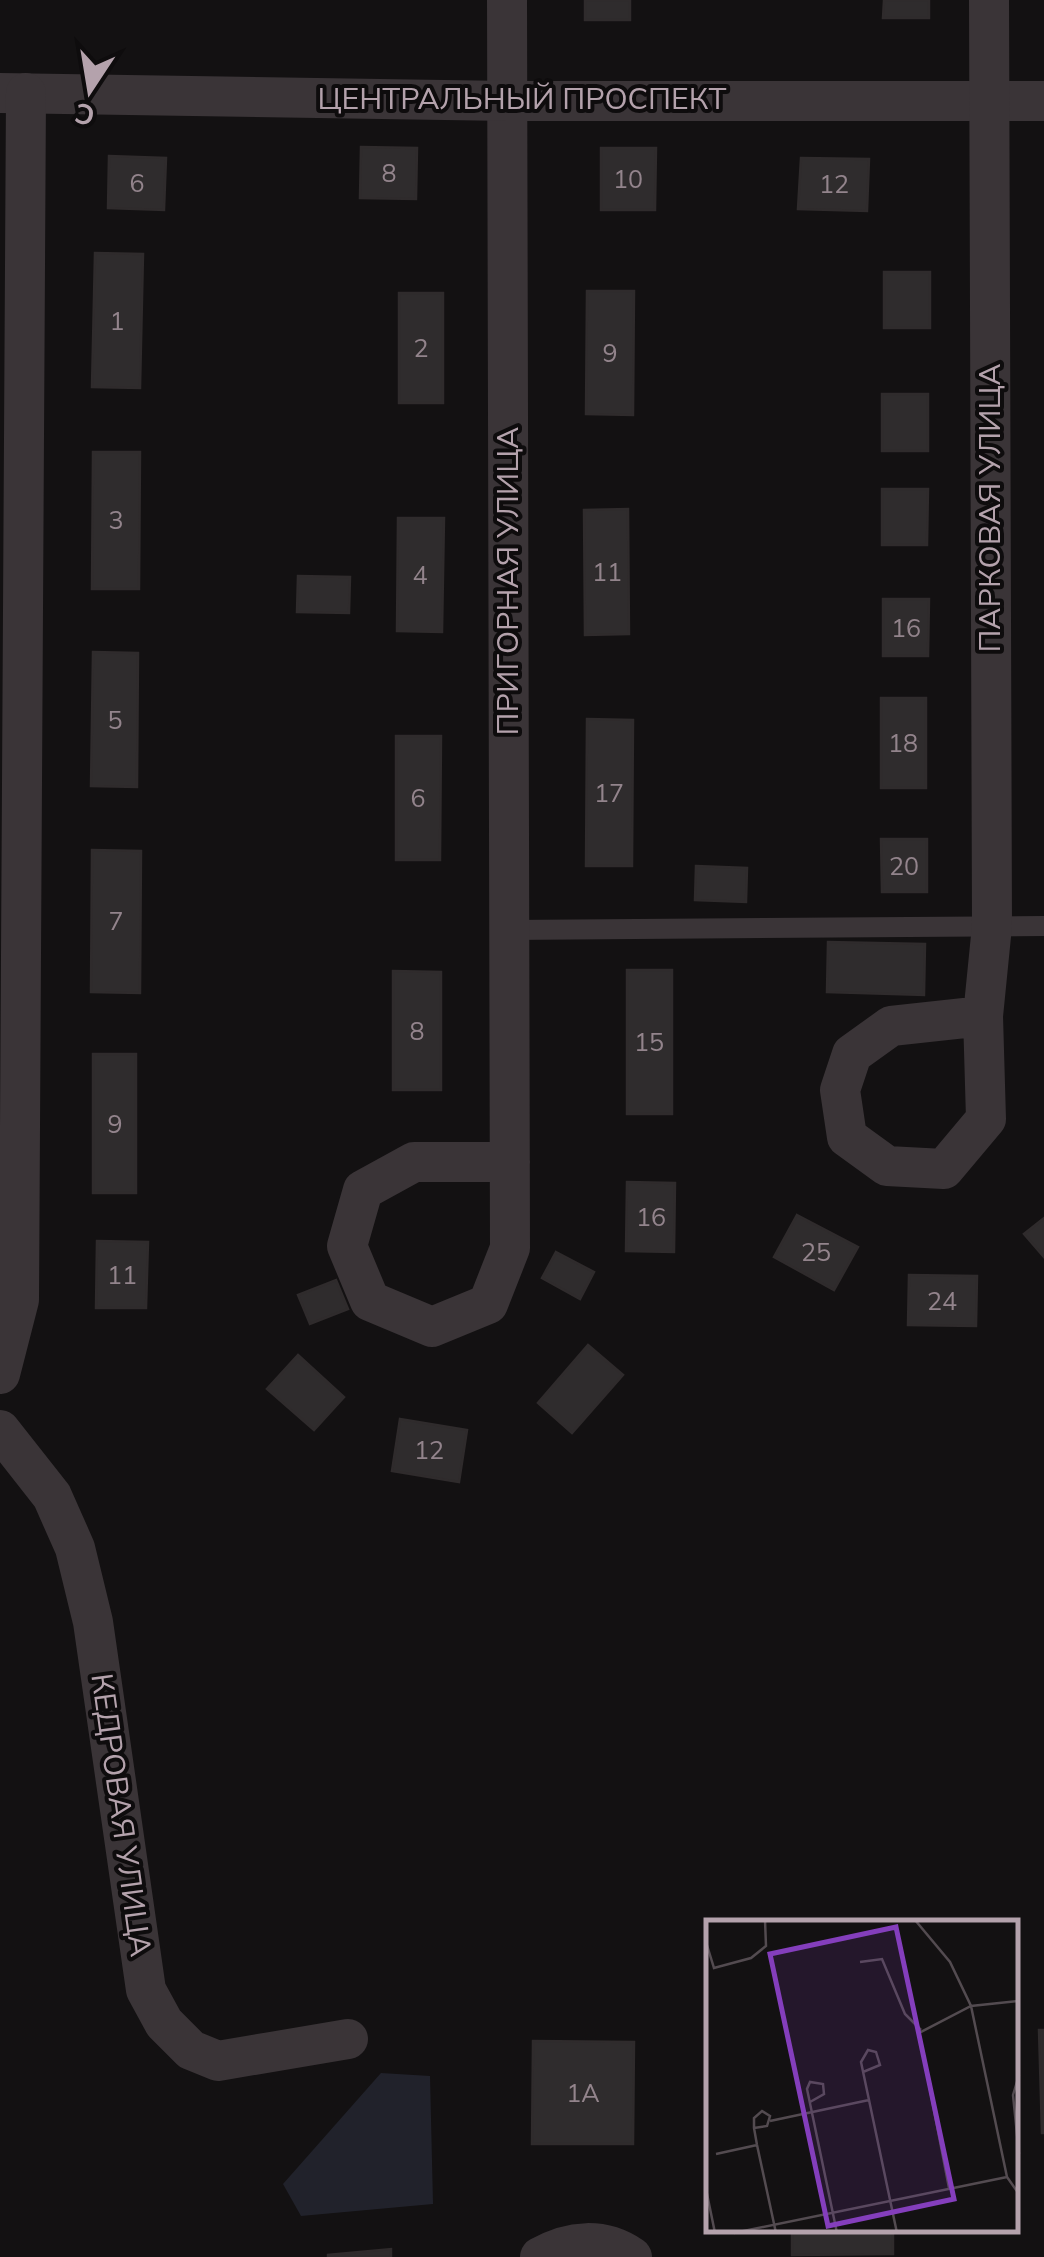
<svg xmlns="http://www.w3.org/2000/svg" width="1044" height="2257" viewBox="0 0 1044 2257" font-family="Mulish,sans-serif">
<rect width="100%" height="100%" fill="#131112"/>
<path fill="#21222b" d="M381,2073L430,2076L433,2204L301,2216L283,2184Z"/>
<g fill="#2f2c2d" stroke="#2f2b2c" stroke-width="2.5">
<rect x="585" y="0" width="45" height="20"/>
<path d="M884,0H929V18H883Z"/>
<path d="M361,147L417,148L416,199L360,198Z"/>
<path d="M601,148H656L655,210H601Z"/>
<path d="M109,156L166,158L164,210L108,208Z"/>
<path d="M801,158L869,159L867,211L798,209Z"/>
<path d="M95,253L143,254L140,388L92,387Z"/>
<rect x="884" y="272" width="46" height="56"/>
<path d="M587,291H634L633,415L586,414Z"/>
<rect x="399" y="293" width="44" height="110"/>
<rect x="882" y="394" width="46" height="57"/>
<path d="M93,452H140L139,589H92Z"/>
<path d="M882,489H928L927,545H882Z"/>
<path d="M628,509L629,634L585,635L584,510Z"/>
<path d="M398,518H444L442,632L397,631Z"/>
<path d="M298,576L350,577L349,613L297,612Z"/>
<path d="M883,599H929L928,656H883Z"/>
<path d="M93,652L138,653L137,787L91,786Z"/>
<rect x="881" y="698" width="45" height="90"/>
<path d="M587,719L633,720L632,866H586Z"/>
<path d="M396,736H441L440,860H396Z"/>
<path d="M881,839H927V892H882Z"/>
<path d="M92,850L141,851L140,993L91,992Z"/>
<path d="M696,866L747,868L746,902L695,900Z"/>
<path d="M828,942L925,944L924,995L827,992Z"/>
<rect x="627" y="970" width="45" height="144"/>
<path d="M393,971L441,972V1090H393Z"/>
<rect x="93" y="1054" width="43" height="139"/>
<path d="M627,1182L675,1183L674,1252L626,1251Z"/>
<path d="M797,1215L858,1247L834,1290L774,1257Z"/>
<path d="M1044,1218V1257L1024,1234Z"/>
<path d="M97,1241L148,1242L146,1308H96Z"/>
<path d="M556,1252L594,1272L580,1299L542,1278Z"/>
<path d="M909,1275L977,1276L976,1326L908,1325Z"/>
<path d="M336,1280L348,1309L310,1324L298,1295Z"/>
<path d="M588,1345L623,1375L572,1433L538,1403Z"/>
<path d="M298,1355L344,1397L314,1430L267,1389Z"/>
<path d="M400,1419L467,1430L459,1482L392,1471Z"/>
<path d="M1039,2030H1044V2133H1042Z"/>
<path d="M533,2041L634,2042L633,2144H532Z"/>
<path d="M792,2230H893V2254L792,2255Z"/>
<path d="M391,2249V2257H328V2255Z"/>
</g>
<g fill="none" stroke-linecap="round" stroke-linejoin="round">
<path stroke="#3a3437" stroke-width="20" d="M509,930L1044,926"/>
<g stroke="#3a3437" stroke-width="40">
<path d="M507,0L510,1248L488,1304L432,1327L370,1301L347,1246L363,1190L414,1162H510"/>
<path d="M0,93L508,101H1044"/>
<path d="M983,1016L891,1026L852,1054L840,1090L847,1137L887,1166L944,1169L986,1119L983,1016L992,926L989,0"/>
<path d="M0,1374L19,1300L26,93"/>
<path d="M0,1430L52,1496L75,1548L93,1622L146,1990L164,2023L191,2050L218,2061L348,2039"/>
<path d="M540,2257C570,2240 603,2237 632,2257"/>
</g>
</g>
<g text-anchor="middle" stroke-width="8" stroke-linejoin="round" paint-order="stroke">
<g font-size="25" fill="#93848c">
<text x="389" y="182">8</text>
<text x="628" y="188">10</text>
<text x="137" y="192">6</text>
<text x="834" y="193">12</text>
<text x="117" y="330">1</text>
<text x="421" y="357">2</text>
<text x="610" y="362">9</text>
<text x="116" y="529">3</text>
<text x="607" y="581">11</text>
<text x="420" y="584">4</text>
<text x="906" y="637">16</text>
<text x="115" y="729">5</text>
<text x="903" y="752">18</text>
<text x="609" y="802">17</text>
<text x="418" y="807">6</text>
<text x="904" y="875">20</text>
<text x="116" y="930">7</text>
<text x="417" y="1040">8</text>
<text x="649" y="1051">15</text>
<text x="115" y="1133">9</text>
<text x="651" y="1226">16</text>
<text x="816" y="1261">25</text>
<text x="122" y="1284">11</text>
<text x="942" y="1310">24</text>
<text x="429" y="1459">12</text>
<text x="583" y="2102">1А</text>
</g>
<g font-size="30" fill="#b4a2ac" stroke="#0e0c0d">
<text x="522" y="109">ЦЕНТРАЛЬНЫЙ ПРОСПЕКТ</text>
<text transform="translate(990 508) rotate(-90)" y="10">ПАРКОВАЯ УЛИЦА</text>
<text transform="translate(508 581) rotate(-90)" y="10">ПРИГОРНАЯ УЛИЦА</text>
<text transform="translate(121 1815) rotate(82)" y="10">КЕДРОВАЯ УЛИЦА</text>
</g>
</g>
<g transform="translate(706 1920)">
<rect width="312" height="312" fill="#131112"/>
<path fill="none" stroke="#534b50" stroke-width="2.5" d="M209,0L244,42L265,86L301,257L313,274M0,22L8,48L45,38L60,26L59,0M154,42L176,39L199,94L215,110M157,152L174,145L170,132L162,130L155,142L191,313M313,155L307,175L313,234M104,182L118,174L117,164L104,162L101,169L131,313M64,201L163,180M48,208L61,206L64,196L56,191L48,198V208L51,225L70,313M10,234L51,225M243,268L213,113L265,86L313,81M0,269L9,313M28,313L301,257"/>
<path fill="#843ebc" fill-opacity="0.15" stroke="#843ebc" stroke-width="5" d="M190,7L248,279L122,306L64,34Z"/>
<rect width="312" height="312" fill="none" stroke="#b4a2ac" stroke-width="5"/>
</g>
<g transform="translate(90 90) rotate(192)" stroke="#0e0c0d" stroke-width="8" paint-order="stroke">
<path d="M0-8L18 38L0 25L-18 38Z" fill="#b4a2ac"/>
<text y="-15" font-size="28" font-weight="bold" text-anchor="middle" fill="#b4a2ac">С</text>
</g>
</svg>
